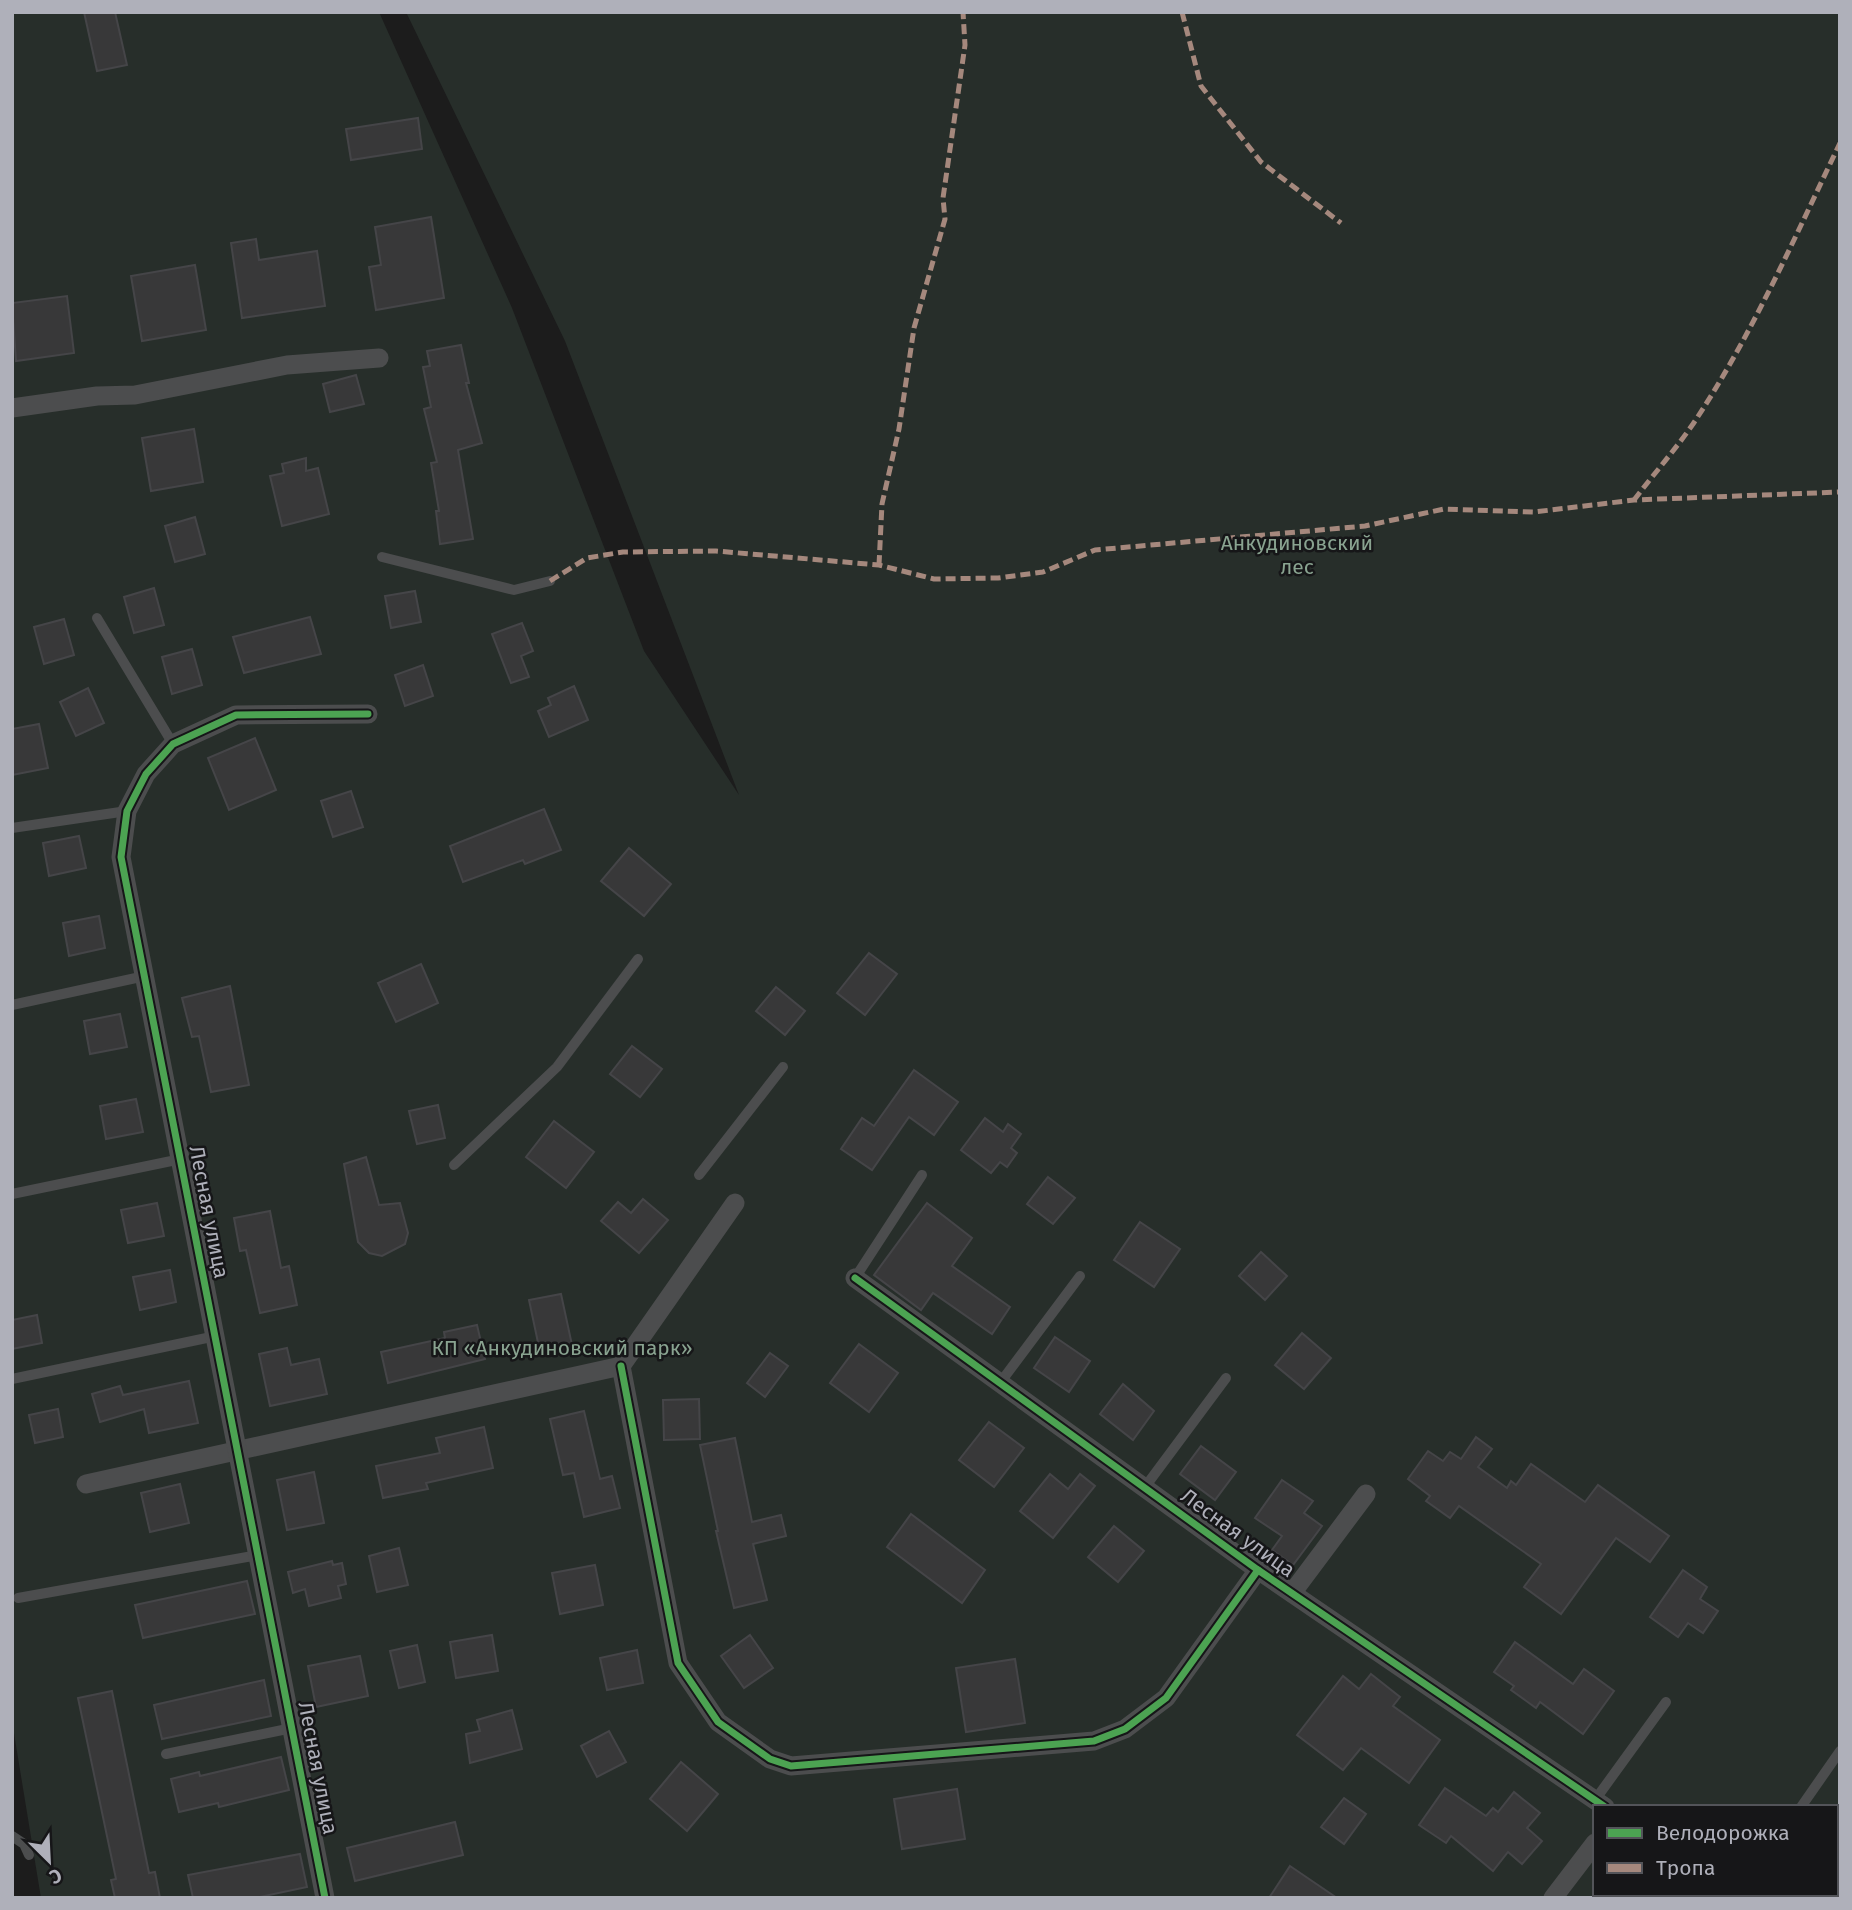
<svg xmlns="http://www.w3.org/2000/svg" width="1852" height="1910" viewBox="0 0 1852 1910" font-family="'Fira Sans',sans-serif">
<rect width="100%" height="100%" fill="#1c1c1c"/>
<path fill="#272e2a" fill-rule="evenodd" d="M12,12H379L512,308L644,651L739,795L565,341L406,12H1840V1898H41L12,1721ZM1595,1807H1836V1894H1595Z"/>
<g fill="#383839" stroke="#454548" stroke-width="2">
<path d="M84,12H115L127,65L97,71Z"/>
<path d="M418,118L422,149L351,160L346,129Z"/>
<path d="M431,217L444,298L376,310L369,267L381,265L375,227Z"/>
<path d="M256,239L259,260L317,251L325,306L242,318L231,243Z"/>
<path d="M195,265L206,330L142,341L131,276Z"/>
<path d="M67,296L74,353L16,361L12,303Z"/>
<path d="M461,345L469,383H466L482,443L458,450L473,539L440,544L436,511H439L431,463L437,462L424,409L431,407L423,367L430,366L427,351Z"/>
<path d="M356,375L364,404L330,412L323,384Z"/>
<path d="M194,429L203,482L151,491L142,438Z"/>
<path d="M306,458V471L318,468L329,514L282,526L270,476L284,473L282,464Z"/>
<path d="M195,517L205,554L175,562L165,526Z"/>
<path d="M154,588L164,625L134,633L124,597Z"/>
<path d="M415,591L421,622L391,628L385,596Z"/>
<path d="M310,617L321,654L244,673L233,637Z"/>
<path d="M64,619L74,655L44,664L34,627Z"/>
<path d="M522,623L533,651L521,656L529,677L511,683L492,634Z"/>
<path d="M192,649L202,685L172,694L162,657Z"/>
<path d="M423,665L433,696L405,706L395,675Z"/>
<path d="M574,686L588,720L549,737L538,711L551,705L548,698Z"/>
<path d="M88,688L104,723L76,736L60,702Z"/>
<path d="M39,724L48,768L12,775V729Z"/>
<path d="M255,738L276,790L229,810L208,758Z"/>
<path d="M351,791L363,827L333,837L321,801Z"/>
<path d="M544,809L561,850L525,864L523,860L463,882L450,846Z"/>
<path d="M79,836L86,868L49,876L43,843Z"/>
<path d="M629,848L671,884L644,916L601,881Z"/>
<path d="M99,916L105,948L69,956L63,923Z"/>
<path d="M869,953L897,974L865,1015L837,993Z"/>
<path d="M421,964L438,1003L396,1022L378,983Z"/>
<path d="M230,986L249,1085L211,1092L199,1036L192,1037L182,998Z"/>
<path d="M776,987L805,1011L785,1035L756,1011Z"/>
<path d="M120,1014L127,1047L90,1054L84,1021Z"/>
<path d="M632,1046L662,1069L640,1097L610,1074Z"/>
<path d="M914,1070L958,1102L934,1135L909,1117L872,1170L841,1149L862,1118L874,1126Z"/>
<path d="M136,1099L143,1132L106,1139L100,1106Z"/>
<path d="M438,1105L445,1138L417,1144L409,1111Z"/>
<path d="M985,1118L1003,1132L1008,1124L1021,1134L1011,1148L1017,1153L1007,1167L1000,1162L991,1173L961,1150Z"/>
<path d="M554,1121L594,1152L566,1188L526,1157Z"/>
<path d="M366,1157L379,1205L400,1203L408,1233L405,1244L382,1256L369,1253L358,1242L344,1164Z"/>
<path d="M1048,1177L1075,1198L1053,1224L1027,1204Z"/>
<path d="M643,1199L668,1220L639,1253L601,1221L618,1202L631,1213Z"/>
<path d="M157,1203L164,1236L128,1243L121,1210Z"/>
<path d="M927,1203L972,1238L952,1266L1010,1307L992,1334L933,1293L921,1310L874,1275Z"/>
<path d="M270,1211L281,1268L289,1266L297,1305L260,1313L246,1250L240,1251L234,1218Z"/>
<path d="M1140,1222L1180,1249L1154,1287L1114,1260Z"/>
<path d="M1261,1252L1287,1276L1265,1300L1239,1276Z"/>
<path d="M170,1270L176,1302L140,1310L133,1277Z"/>
<path d="M561,1294L572,1345L540,1352L529,1300Z"/>
<path d="M37,1315L42,1343L12,1349V1320Z"/>
<path d="M477,1325L485,1359L388,1383L381,1352L445,1338L444,1332Z"/>
<path d="M1302,1333L1331,1358L1304,1389L1275,1365Z"/>
<path d="M1055,1337L1090,1361L1069,1392L1034,1368Z"/>
<path d="M859,1344L898,1373L869,1412L830,1383Z"/>
<path d="M287,1348L291,1365L319,1359L327,1394L270,1406L259,1354Z"/>
<path d="M770,1353L788,1366L765,1397L747,1383Z"/>
<path d="M189,1381L198,1423L149,1433L144,1409L100,1422L92,1394L120,1386L123,1395Z"/>
<path d="M1123,1384L1154,1411L1133,1440L1100,1414Z"/>
<path d="M699,1399L700,1439L664,1440L663,1400Z"/>
<path d="M58,1409L63,1437L35,1443L29,1415Z"/>
<path d="M584,1411L600,1479L612,1476L620,1508L584,1517L574,1473L563,1475L550,1419Z"/>
<path d="M989,1422L1024,1448L994,1487L959,1460Z"/>
<path d="M484,1427L493,1468L426,1483L428,1489L383,1498L376,1466L440,1453L436,1438Z"/>
<path d="M1476,1437L1492,1449L1478,1467L1507,1488L1511,1481L1516,1485L1531,1464L1585,1502L1598,1485L1669,1536L1650,1562L1616,1538L1561,1614L1524,1587L1541,1564L1459,1506L1450,1518L1426,1501L1430,1496L1408,1479L1428,1451L1443,1461L1450,1452L1461,1459Z"/>
<path d="M735,1438L752,1522L781,1515L786,1536L753,1544L767,1600L734,1608L716,1531H718L700,1445Z"/>
<path d="M1201,1446L1236,1472L1215,1500L1180,1474Z"/>
<path d="M314,1472L324,1523L287,1530L277,1480Z"/>
<path d="M1050,1474L1068,1489L1080,1474L1095,1486L1053,1538L1020,1511Z"/>
<path d="M1282,1480L1313,1501L1304,1513L1322,1526L1293,1565L1272,1550L1282,1536L1255,1518Z"/>
<path d="M180,1484L189,1523L150,1532L141,1493Z"/>
<path d="M911,1514L985,1570L962,1603L887,1547Z"/>
<path d="M1114,1526L1144,1551L1118,1582L1088,1557Z"/>
<path d="M399,1548L408,1585L377,1592L369,1556Z"/>
<path d="M332,1561L333,1565L342,1563L346,1584L338,1586L341,1598L309,1606L305,1589L293,1593L288,1572Z"/>
<path d="M595,1565L603,1605L560,1614L552,1573Z"/>
<path d="M1683,1570L1707,1587L1700,1599L1718,1611L1703,1633L1688,1623L1678,1637L1650,1617Z"/>
<path d="M247,1581L255,1614L143,1638L135,1605Z"/>
<path d="M492,1635L498,1671L456,1678L450,1642Z"/>
<path d="M750,1635L773,1668L744,1688L721,1656Z"/>
<path d="M1515,1642L1573,1684L1584,1669L1614,1691L1583,1734L1540,1702L1536,1708L1511,1690L1514,1686L1494,1672Z"/>
<path d="M417,1645L425,1682L399,1688L390,1651Z"/>
<path d="M637,1650L643,1683L607,1690L600,1658Z"/>
<path d="M360,1656L368,1696L316,1707L308,1666Z"/>
<path d="M1015,1659L1025,1723L966,1732L956,1668Z"/>
<path d="M1371,1674L1400,1697L1393,1706L1440,1740L1409,1783L1361,1748L1343,1770L1297,1735L1343,1676L1359,1689Z"/>
<path d="M264,1680L271,1716L162,1739L154,1705Z"/>
<path d="M112,1691L149,1873L155,1872L160,1898H115L111,1880L116,1879L78,1698Z"/>
<path d="M512,1710L522,1749L470,1763L466,1734L480,1731L477,1720Z"/>
<path d="M609,1731L626,1762L597,1777L581,1746Z"/>
<path d="M281,1757L289,1790L219,1807L218,1803L179,1812L171,1779L199,1772L200,1776Z"/>
<path d="M681,1762L718,1794L687,1831L650,1799Z"/>
<path d="M1445,1788L1486,1816L1493,1808L1498,1812L1514,1792L1540,1813L1527,1828L1542,1841L1522,1864L1508,1852L1493,1871L1451,1836L1446,1843L1419,1825Z"/>
<path d="M957,1789L965,1839L902,1849L894,1799Z"/>
<path d="M1344,1798L1366,1814L1344,1844L1321,1827Z"/>
<path d="M455,1822L463,1855L355,1881L347,1848Z"/>
<path d="M300,1854L307,1887L255,1898H193L188,1875Z"/>
<path d="M1290,1866L1337,1898H1269Z"/>
</g>
<g fill="none" stroke-linecap="round" stroke-linejoin="round">
<g stroke="#4c4d4e" stroke-width="10">
<path d="M382,557L514,590L550,581"/>
<path d="M97,618L173,744"/>
<path d="M12,828L127,811"/>
<path d="M12,1005L145,976"/>
<path d="M454,1165L557,1067L638,959"/>
<path d="M699,1175L783,1067"/>
<path d="M12,1194L181,1159"/>
<path d="M855,1278L922,1175"/>
<path d="M12,1379L216,1336"/>
<path d="M1000,1383L1080,1276"/>
<path d="M1145,1487L1226,1378"/>
<path d="M18,1598L258,1555"/>
<path d="M166,1754L292,1728"/>
<path d="M1595,1800L1666,1702"/>
<path d="M1801,1807L1840,1751"/>
<path d="M12,1836L24,1844L29,1855"/>
<path d="M1775,1894L1780,1898"/>
</g>
<g stroke="#4c4d4e" stroke-width="19">
<path d="M12,408L97,396L135,395L287,365L379,358"/>
<path d="M855,1278L1258,1570L1605,1807"/>
<path d="M621,1366L678,1663L718,1722L770,1759L791,1766L1094,1741L1125,1729L1166,1698L1258,1570"/>
<path d="M86,1484L621,1366L735,1203"/>
<path d="M1292,1593L1366,1494"/>
<path d="M325,1898L121,857L127,811L146,774L173,744L236,715L368,714"/>
<path d="M1553,1898L1595,1843"/>
</g>
<g stroke="#a5887d" stroke-width="5" stroke-dasharray="10 5" stroke-linecap="butt">
<path d="M1182,12L1201,86L1261,162L1341,223"/>
<path d="M1634,500C1653,475 1675,450 1693,424C1750,339 1796,235 1840,143"/>
<path d="M879,565L882,504L899,429L914,328L945,219L943,198L965,45L963,12"/>
<path d="M550,581L587,558L623,552L716,551L879,565L934,579L998,578L1043,572L1095,550L1365,526L1444,509L1534,512L1634,500L1840,492"/>
</g>
<g stroke="#161618" stroke-width="11">
<g id="cycleway">
<path d="M855,1278L1258,1570L1605,1807"/>
<path d="M621,1366L678,1663L718,1722L770,1759L791,1766L1094,1741L1125,1729L1166,1698L1258,1570"/>
<path d="M325,1898L121,857L127,811L146,774L173,744L236,715L368,714"/>
</g>
</g>
<use href="#cycleway" stroke="#4ca352" stroke-width="7"/>
</g>
<g text-anchor="middle" stroke-width="5" stroke-linejoin="round" paint-order="stroke">
<g font-size="21" fill="#89a390" stroke="#161618">
<text x="1297" y="550">Анкудиновский<tspan x="1297" dy="24">лес</tspan></text>
<text x="562" y="1355">КП «Анкудиновский парк»</text>
</g>
<g font-size="21" fill="#afb0ba" stroke="#161618">
<text transform="translate(209 1212) rotate(79)" y="7">Лесная улица</text>
<text transform="translate(1238 1533) rotate(36)" y="7">Лесная улица</text>
<text transform="translate(318 1768) rotate(79)" y="7">Лесная улица</text>
</g>
</g>
<rect width="1852" height="1910" fill="none" stroke="#afb0ba" stroke-width="28"/>
<rect x="1593" y="1805" width="245" height="91" fill="#161618" stroke="#535459" stroke-width="2"/>
<rect x="1607" y="1828" width="35" height="10" fill="#4ca352" stroke="#535459" stroke-width="2"/>
<text x="1656" y="1840" font-size="21" fill="#afb0ba">Велодорожка</text>
<rect x="1607" y="1863" width="35" height="10" fill="#a5887d" stroke="#535459" stroke-width="2"/>
<text x="1656" y="1875" font-size="21" fill="#afb0ba">Тропа</text>
<g transform="translate(49 1861) rotate(156)" stroke="#161618" stroke-width="5" paint-order="stroke">
<path d="M0-5L12 26L0 18L-12 26Z" fill="#afb0ba"/>
<text y="-10" font-size="19" font-weight="bold" text-anchor="middle" fill="#afb0ba">С</text>
</g>
</svg>
